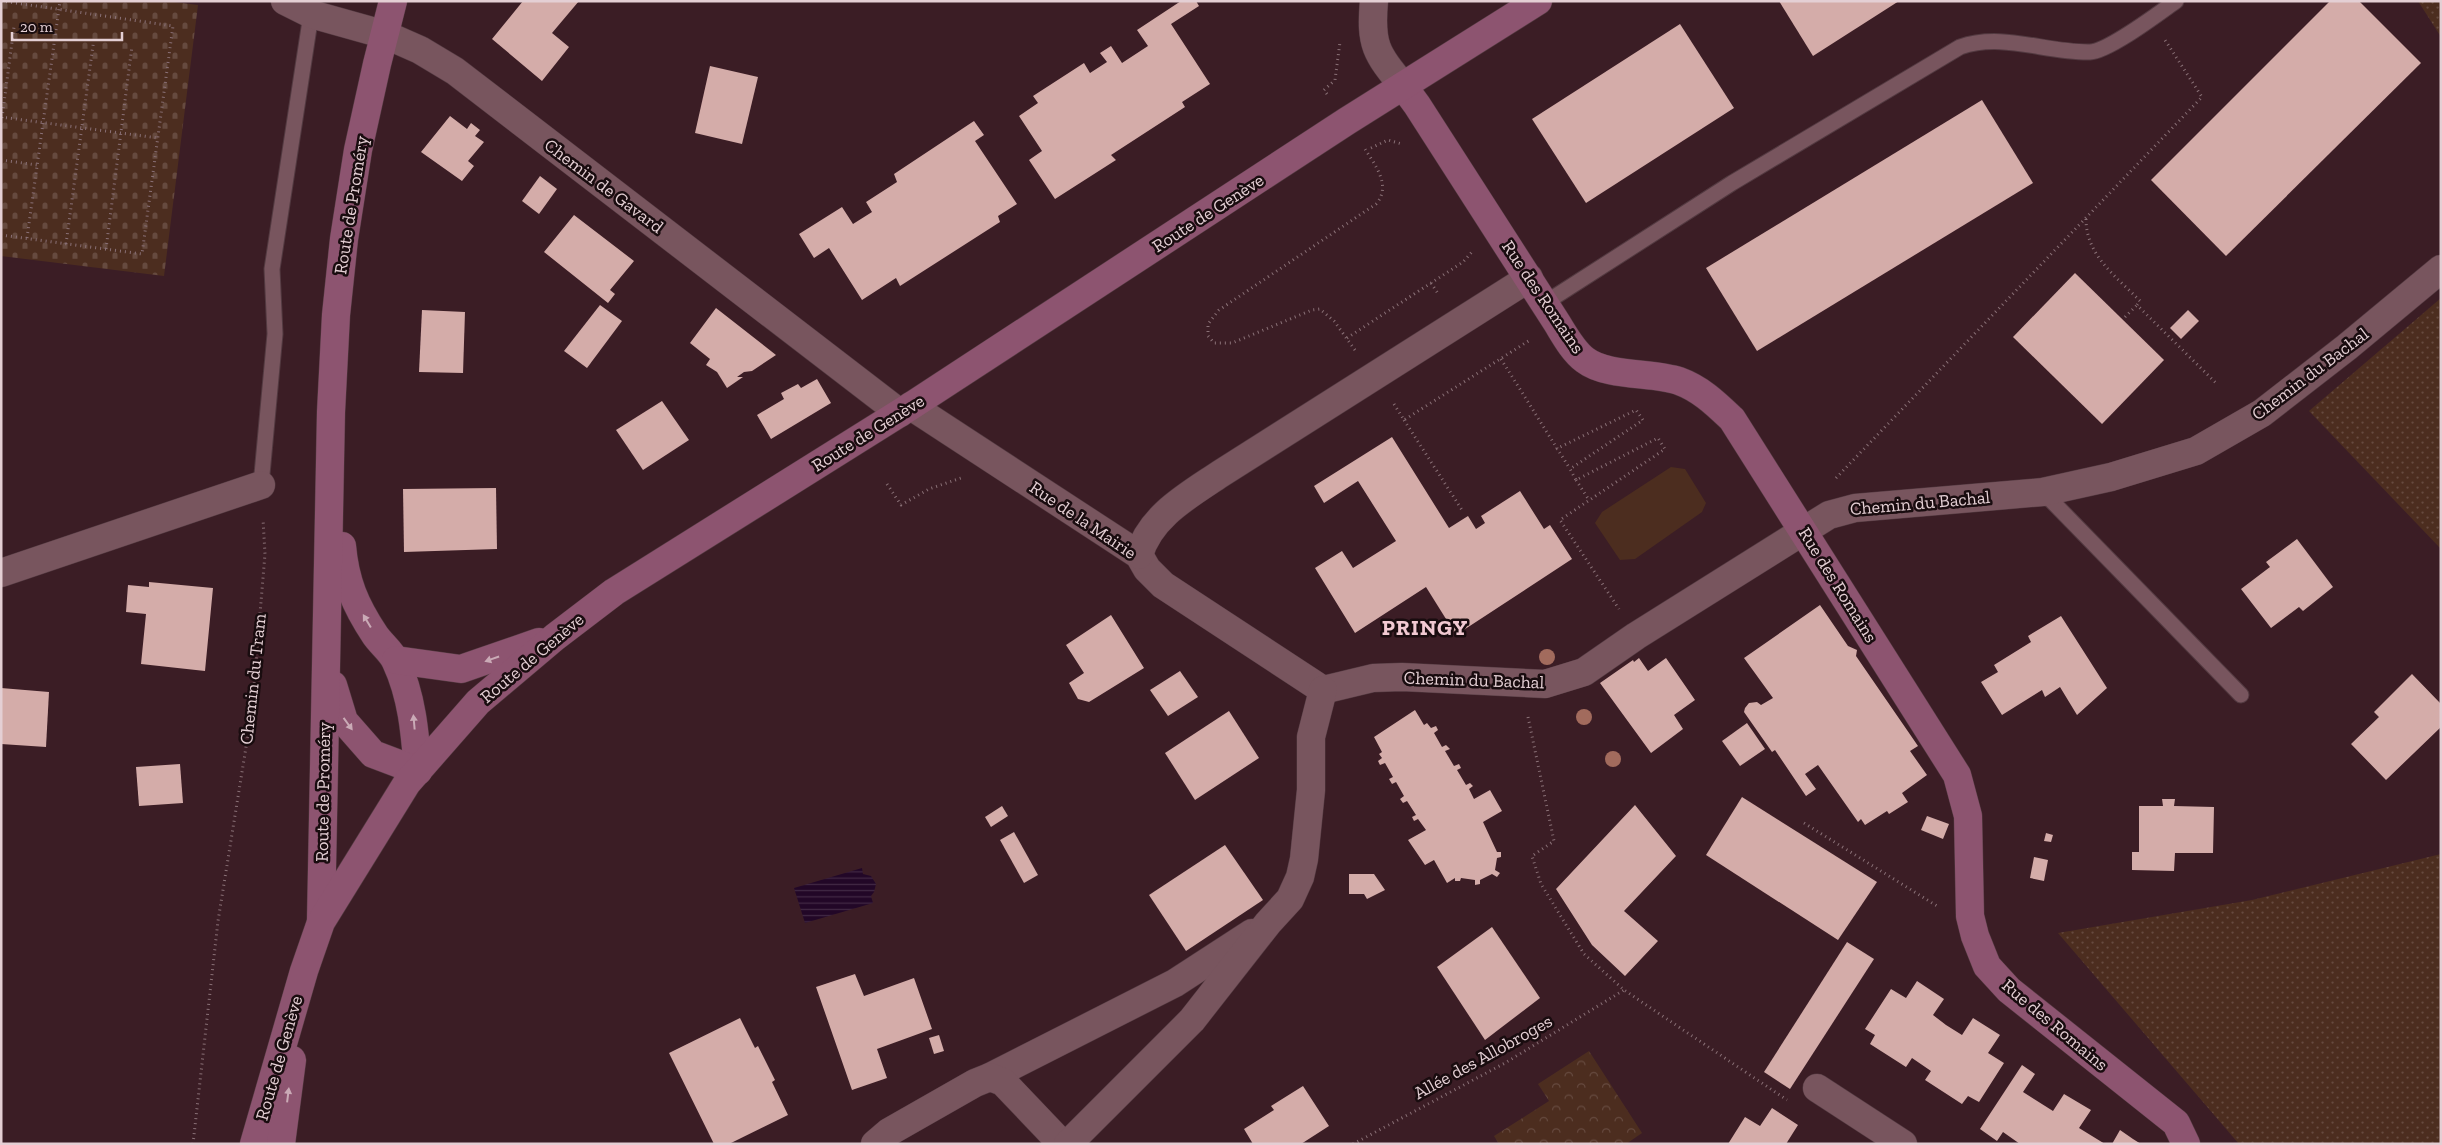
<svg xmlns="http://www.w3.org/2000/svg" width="2442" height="1145" viewBox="0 0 2442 1145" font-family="'Zilla Slab',serif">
<defs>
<pattern id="grass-dots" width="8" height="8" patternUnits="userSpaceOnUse" patternTransform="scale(1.25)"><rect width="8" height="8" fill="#4c2d1f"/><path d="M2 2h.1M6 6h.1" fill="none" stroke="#664a3f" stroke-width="1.8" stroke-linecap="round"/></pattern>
<pattern id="cemetery-stones" width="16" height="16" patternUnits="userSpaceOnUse" patternTransform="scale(1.25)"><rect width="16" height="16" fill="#4c2d1f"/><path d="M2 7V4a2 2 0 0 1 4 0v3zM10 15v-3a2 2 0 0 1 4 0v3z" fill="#664a3f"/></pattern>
<pattern id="park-crowns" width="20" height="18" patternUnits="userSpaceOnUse" patternTransform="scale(1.25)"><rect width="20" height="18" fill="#4c2d1f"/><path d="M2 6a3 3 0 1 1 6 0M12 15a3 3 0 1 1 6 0" fill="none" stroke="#664a3f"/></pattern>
<pattern id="water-rules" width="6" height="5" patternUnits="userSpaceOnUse" patternTransform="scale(1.25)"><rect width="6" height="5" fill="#220727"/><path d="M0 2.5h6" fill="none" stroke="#422a45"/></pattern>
</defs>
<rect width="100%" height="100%" fill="#3b1d25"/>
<g fill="url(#grass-dots)">
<path d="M2418,1H2441V37Z"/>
<path d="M2441,298V549L2309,411Z"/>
<path d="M2441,854V1144H2239L2058,933L2252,900Z"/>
</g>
<path fill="url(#cemetery-stones)" d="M1,1H167L198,5L164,276L1,256Z"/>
<path fill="url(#park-crowns)" d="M1589,1051L1642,1133L1626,1144H1499L1494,1136L1549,1101L1538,1084Z"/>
<path fill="#4c2d1f" d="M1671,467L1685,469L1706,503L1702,512L1635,559L1620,560L1595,523L1602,512Z"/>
<path fill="url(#water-rules)" d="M862,868L863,874L871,876L876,884L874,892L871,896L873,903L805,923L794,888Z"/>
<g fill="#d4aca9">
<path d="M523,1H579L552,33L569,47L542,81L492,39Z"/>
<path d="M1181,1H1196L1199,6L1171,24L1210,84L1182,102L1185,107L1111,155L1116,160L1055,199L1029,160L1042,151L1019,116L1038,103L1033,96L1084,63L1090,73L1107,62L1100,53L1111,46L1122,63L1148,46L1137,30Z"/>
<path d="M1779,1H1899L1813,56Z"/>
<path d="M2330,1H2359L2421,63L2226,256L2151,180Z"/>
<path d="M1680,24L1734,108L1586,203L1532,119Z"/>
<path d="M710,66L758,77L742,144L695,133Z"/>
<path d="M1982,100L2033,183L1757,351L1706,268Z"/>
<path d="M450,116L467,129L471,123L480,130L475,136L484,142L468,161L474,166L462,181L421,152Z"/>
<path d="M974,121L984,135L975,141L1017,204L998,216L1000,222L900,286L896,278L862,300L829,248L814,258L799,234L842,207L853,224L872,212L866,202L897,182L894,174Z"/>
<path d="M540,176L557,189L539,214L522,201Z"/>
<path d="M574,215L634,261L610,290L615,294L608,303L544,252Z"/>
<path d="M2075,273L2164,360L2102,424L2013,337Z"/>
<path d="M600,305L622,321L587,368L564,351Z"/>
<path d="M716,308L776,355L752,371L744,372L737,377H743L727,388L717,372L706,365L710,359L690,343Z"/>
<path d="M422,310L465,312L463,373L419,372Z"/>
<path d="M2188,310L2199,321L2181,339L2170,328Z"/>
<path d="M817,379L831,403L771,439L757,415L784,399L781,393L798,384L801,388Z"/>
<path d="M662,401L689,440L643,470L616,430Z"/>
<path d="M1392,437L1449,528L1468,516L1476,529L1485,523L1481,516L1520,491L1544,529L1550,525L1572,559L1456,635L1426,587L1355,633L1315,568L1342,551L1353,568L1396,541L1358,481L1324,503L1314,486Z"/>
<path d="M496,488L497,549L404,552L403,489Z"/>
<path d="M2297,539L2333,587L2303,611L2299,607L2271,628L2241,589L2270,567L2266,562Z"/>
<path d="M149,582L213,588L205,671L141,664L146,614L126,612L128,585L149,587Z"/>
<path d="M1820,605L1848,646L1857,650L1856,656L1918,746L1910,751L1927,775L1902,793L1908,802L1889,814L1887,811L1865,825L1861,819L1858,822L1818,765L1805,774L1816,789L1806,796L1775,750L1772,752L1744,712L1745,708L1749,703L1757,702L1761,705L1773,698L1744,658Z"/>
<path d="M1111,615L1144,668L1089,702L1078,699L1069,683L1084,673L1066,645Z"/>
<path d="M2061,616L2107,688L2077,715L2060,687L2045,697L2042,690L2002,715L1981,682L1998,672L1994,665L2031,642L2028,636Z"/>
<path d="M1639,658L1648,671L1666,658L1695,700L1674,715L1683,729L1651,753L1600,683L1633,660L1634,662Z"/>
<path d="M1180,671L1198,697L1168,716L1150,690Z"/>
<path d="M2412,674L2441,704V727L2386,780L2351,744L2379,717L2374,712Z"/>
<path d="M1,688L49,692L46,747L1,744Z"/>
<path d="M1415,710L1424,725L1427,723L1431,728L1436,726L1438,730L1434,733L1442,747L1446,745L1450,749L1445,751L1454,766L1459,764L1461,768L1457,770L1466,785L1470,783L1473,786L1469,789L1474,799L1490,790L1502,811L1483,822L1497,852H1501V857L1497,858L1495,870L1500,873L1497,877L1492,874L1480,880V884L1475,885V880L1461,878L1460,881H1455V878L1447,883L1434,860L1425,865L1408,840L1426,830L1418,819L1414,821L1412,817L1416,815L1407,801L1403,803L1400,799L1404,796L1396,782L1392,784L1389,779L1393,777L1385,763L1380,765L1378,761L1382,758L1379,754L1382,752L1374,737Z"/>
<path d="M1229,711L1259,758L1195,800L1165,753Z"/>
<path d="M1747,723L1765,749L1740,766L1722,741Z"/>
<path d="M180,764L183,803L139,806L136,767Z"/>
<path d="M1742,797L1877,882L1838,940L1706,855Z"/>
<path d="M2162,799H2175L2174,806L2214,807L2213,853H2175L2174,871L2132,870V852H2139V806H2163Z"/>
<path d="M1635,805L1676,856L1624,911L1658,941L1625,976L1592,945L1556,889Z"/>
<path d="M1002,806L1008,816L991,827L985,817Z"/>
<path d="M1927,816L1949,824L1943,839L1921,830Z"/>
<path d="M1014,832L1038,875L1024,883L1000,840Z"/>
<path d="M2046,833L2053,835L2051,842L2044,841Z"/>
<path d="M1225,845L1263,900L1186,951L1149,895Z"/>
<path d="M2034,857L2048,860L2044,881L2030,878Z"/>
<path d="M1349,874H1374L1385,890L1367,899L1364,894H1349Z"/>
<path d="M1492,927L1540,998L1485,1040L1437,967Z"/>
<path d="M1847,942L1874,959L1790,1089L1764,1072Z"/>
<path d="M855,974L864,996L914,978L932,1029L877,1049L887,1078L852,1090L816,987Z"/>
<path d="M1917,981L1944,999L1933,1015L1946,1025L1962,1035L1973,1018L2000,1035L1988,1053L2004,1063L1979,1102L1968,1096L1962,1104L1925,1080L1931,1071L1912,1058L1906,1067L1870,1044L1875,1035L1865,1029L1891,989L1906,998Z"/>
<path d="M740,1018L755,1048L758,1046L775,1080L772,1082L788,1115L731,1143L714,1144L669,1053Z"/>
<path d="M939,1035L944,1051L934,1054L929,1038Z"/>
<path d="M2022,1065L2035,1074L2023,1092L2053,1111L2064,1094L2091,1110L2079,1128L2105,1144H2020L2003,1132L1997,1141L1980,1129Z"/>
<path d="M1303,1086L1329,1126L1301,1144H1253L1244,1129L1274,1110L1271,1106Z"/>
<path d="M1772,1108L1798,1125L1786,1144H1728L1745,1117L1760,1126Z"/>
<path d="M2120,1130L2133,1139L2141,1144H2112Z"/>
</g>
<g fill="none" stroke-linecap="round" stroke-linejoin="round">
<g stroke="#533a41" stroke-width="17">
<g id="lane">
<path d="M1545,303L1732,183L1960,47C2003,32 2046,53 2090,52C2109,51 2159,13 2176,1"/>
<path d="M261,485L275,334L272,269L312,8"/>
<path d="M2043,492L2241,695"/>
</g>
</g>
<g stroke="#533a41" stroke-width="29">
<g id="street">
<path d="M285,1L311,14L386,35L420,50L455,71L900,413"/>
<path d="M1374,1C1370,45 1376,53 1403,86"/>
<path d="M911,406L1139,555L1147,569L1163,585L1323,690"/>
<path d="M1139,555C1150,516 1189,495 1220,474L1529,278"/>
<path d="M1,573L261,485"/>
<path d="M1323,690L1373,678L1402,677L1545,684L1584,672L1636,636L1829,515L1855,508L2043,492L2111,477L2196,451L2262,413L2347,347L2441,269"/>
<path d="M990,1077L1175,983L1252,933"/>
<path d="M1817,1088L1903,1144"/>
<path d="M875,1144L889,1132L975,1083L990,1077L1003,1082L1062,1144"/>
<path d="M1068,1144L1192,1020L1268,923L1290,899L1300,877L1304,859L1311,790V737L1323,690"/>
</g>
</g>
<g stroke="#533a41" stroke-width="29">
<g id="secondary">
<path d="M1403,86L1417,105L1557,323C1565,336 1573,351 1585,360C1607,377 1653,372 1679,381C1701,389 1716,404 1732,419L1957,775L1968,816L1970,916L1975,936L1987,966L2009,990L2176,1123L2186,1144"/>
<path d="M342,546C345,581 355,605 375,635C381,644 392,652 396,662C412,696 415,733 418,771"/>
<path d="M396,660L461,669L539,642"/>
<path d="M333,685L344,721L373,754L418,771"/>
<path d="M321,920L331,412L336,315L344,239L358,150L377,64L393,1"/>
<path d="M254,1144L304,971L321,922L407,783L478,702L555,637L614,592L911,406L1347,121L1538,1"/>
<path d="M281,1144L292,1060"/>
</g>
</g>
<g stroke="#8a7177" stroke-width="3" stroke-dasharray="1 4" stroke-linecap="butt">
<path d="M1327,94L1324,90L1335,80L1340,42"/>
<path d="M1,117L158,138"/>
<path d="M2,118L14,27"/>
<path d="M1371,148L1388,140L1402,144"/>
<path d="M1,160L37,165"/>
<path d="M2086,219C2086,256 2117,277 2140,301L2137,305L2217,384"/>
<path d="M1,235L142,254L173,26L2,1"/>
<path d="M27,238L60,1"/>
<path d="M66,244L94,38"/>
<path d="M106,249L132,46"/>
<path d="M1431,283L1439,295"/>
<path d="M2125,317L2137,305"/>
<path d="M1347,338L1463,262L1472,252"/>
<path d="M1355,350L1334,321L1320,309L1312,310L1232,343H1214L1208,336V324L1219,310L1376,204C1392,186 1375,165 1365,149"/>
<path d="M1501,359L1570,469"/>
<path d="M1394,404L1404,420L1530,340"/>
<path d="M1404,420L1462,510"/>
<path d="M1556,449L1636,410L1643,420L1570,469L1576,480L1658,438L1665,449L1560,520L1619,609"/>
<path d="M1836,478L2202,97L2165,40"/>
<path d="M1576,480L1589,500"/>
<path d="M887,484L901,505L929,489L961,478"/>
<path d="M1528,717L1554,841L1532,856L1541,884L1584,954L1624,990L1787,1100"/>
<path d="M1804,823L1937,906"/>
<path d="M193,1144L218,921L252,710L265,554L263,519"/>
<path d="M1353,1144L1505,1063L1624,990"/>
</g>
<use href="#lane" stroke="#78555e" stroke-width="15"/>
<use href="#street" stroke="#78555e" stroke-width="28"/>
<use href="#secondary" stroke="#8d5470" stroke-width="28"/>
</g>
<g fill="#a26b5d">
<circle cx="1547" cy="657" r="8"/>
<circle cx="1584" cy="717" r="8"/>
<circle cx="1613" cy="759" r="8"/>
</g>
<defs><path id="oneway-solid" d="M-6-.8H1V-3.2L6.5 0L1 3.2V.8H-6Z" transform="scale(1.25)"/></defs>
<g fill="#caaab6">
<use href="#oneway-solid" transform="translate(367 621) rotate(-121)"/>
<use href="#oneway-solid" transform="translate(492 659) rotate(161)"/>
<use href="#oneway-solid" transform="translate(414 722) rotate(-95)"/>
<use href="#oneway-solid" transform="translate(348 724) rotate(54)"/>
<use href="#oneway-solid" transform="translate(288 1095) rotate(-83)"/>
</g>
<g text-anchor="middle" stroke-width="5" stroke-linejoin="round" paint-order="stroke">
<g font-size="18" fill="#e4cfd4" stroke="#190c0f">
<text transform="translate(604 186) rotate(37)" y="6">Chemin de Gavard</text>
<text transform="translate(351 205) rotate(-81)" y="6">Route de Proméry</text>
<text transform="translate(1208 213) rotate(-33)" y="6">Route de Genève</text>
<text transform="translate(1543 297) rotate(56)" y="6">Rue des Romains</text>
<text transform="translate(2310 374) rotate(-37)" y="6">Chemin du Bachal</text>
<text transform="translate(868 433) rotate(-32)" y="6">Route de Genève</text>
<text transform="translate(1920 503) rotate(-5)" y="6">Chemin du Bachal</text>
<text transform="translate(1083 520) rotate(34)" y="6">Rue de la Mairie</text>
<text transform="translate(1838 585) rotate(58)" y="6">Rue des Romains</text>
<text transform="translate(532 658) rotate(-40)" y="6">Route de Genève</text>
<text transform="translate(253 679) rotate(-84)" y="6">Chemin du Tram</text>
<text transform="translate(1474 680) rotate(2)" y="6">Chemin du Bachal</text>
<text transform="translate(323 792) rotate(-89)" y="6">Route de Proméry</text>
<text transform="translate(2055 1025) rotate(40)" y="6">Rue des Romains</text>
<text transform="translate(1483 1057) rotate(-29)" y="6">Allée des Allobroges</text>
<text transform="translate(279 1058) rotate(-74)" y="6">Route de Genève</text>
</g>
<g font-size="22" font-weight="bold" letter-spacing="1" fill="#f1c9d2" stroke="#190c0f">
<text x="1425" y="635">PRINGY</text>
</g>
</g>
<rect width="2442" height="1145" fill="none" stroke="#e4cfd4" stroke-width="5"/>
<path d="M12 32v8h110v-8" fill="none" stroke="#e4cfd4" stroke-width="2.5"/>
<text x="20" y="32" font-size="15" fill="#e4cfd4" stroke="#190c0f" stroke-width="4" paint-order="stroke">20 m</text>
</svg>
